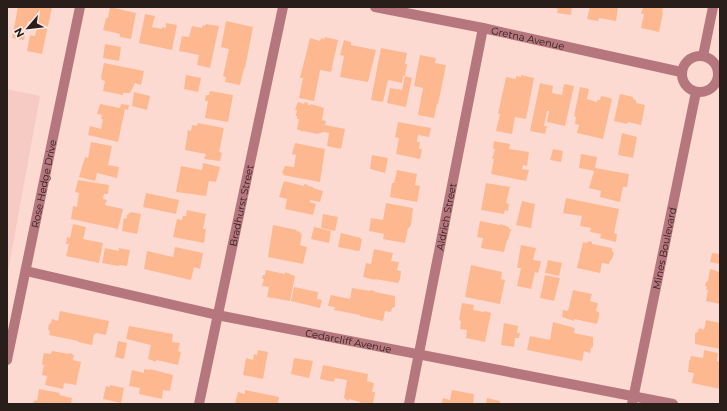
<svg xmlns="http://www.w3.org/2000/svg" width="727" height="411" viewBox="0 0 727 411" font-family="Montserrat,sans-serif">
<rect width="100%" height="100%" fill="#fcdad2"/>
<path fill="#f5cbc3" d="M7,89L40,96L7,277Z"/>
<g fill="#fdb890">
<path d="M18,7H52L42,54L27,51L30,35L35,36L38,24L28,21L24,40L12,38Z"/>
<path d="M110,7L136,13L131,39L120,37V34L103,30L106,18H108Z"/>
<path d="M551,7H572L571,15L557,13L558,9Z"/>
<path d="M590,7H618L616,21L599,18L598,21L587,19Z"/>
<path d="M643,7H663L662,12L663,13L659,32L641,28L644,14H641Z"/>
<path d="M145,14L155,16L152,27L162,29V27L166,28V23L177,25L172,50L139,43Z"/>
<path d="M226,21L253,27L245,68H244L240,85L225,82L226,77L223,76L229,49L221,47Z"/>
<path d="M206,24L219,26L210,68L197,65L199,55L179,51L182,36L189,37L192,26L202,28L203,25L205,26Z"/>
<path d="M325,37L338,40L331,72L320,70L314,101L299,98L303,78H300L310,38L320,41L321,38L324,39Z"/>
<path d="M344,40L351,42V45L376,50L368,82L340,77L344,56L340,55Z"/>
<path d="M105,44L121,47L119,61L103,58Z"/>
<path d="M381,48L407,53L405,64H407L405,76H403L402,83L388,80L383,102L371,100Z"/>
<path d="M420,55L436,58L435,63L446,65L438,104H437L434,118L418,115L423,88L414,86Z"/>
<path d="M104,63L144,71L141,85L135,83L130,93H123V95L103,91L105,81L102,80L101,77Z"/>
<path d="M186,75L201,78L198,92L184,89Z"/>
<path d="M521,75L534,78L526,119L515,117L512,134L496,131L500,114H498L506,77L516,79V76L521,77Z"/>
<path d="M405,76L412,78L406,107L387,103L390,88L402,90Z"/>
<path d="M540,83L553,86L552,93L562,95L564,84L574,86L565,126L547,122L549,111H547L544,126H547L545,134L530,131Z"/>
<path d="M580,87L589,89L587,99L597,102V100H600L601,96L610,98L612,99L603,139L577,133L579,125L575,124L576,117L574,116Z"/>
<path d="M210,91L233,95L228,122L205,118L208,101H205L206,95H209Z"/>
<path d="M134,92L150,96L147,110L132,106Z"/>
<path d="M620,94L633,97V99L636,100V103L645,105L641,125L628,122L627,124L614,121Z"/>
<path d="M298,102L304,104L305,102L308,103V105H310L311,104L324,108L322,120L326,121L325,125L345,129L341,149L327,146L329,133L324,132L317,134L303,131V132L297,129L299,119H297V116H296L297,110H295Z"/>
<path d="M100,104L120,108L121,104L129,105L128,110L125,109L118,142L88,135L90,126L101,129L103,119H101L102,115L97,114Z"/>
<path d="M398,122L431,128L429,137L418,135L417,142H420L419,149H422L420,159L396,154L399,138L395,137Z"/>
<path d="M198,123L224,128L219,152L222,153L220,161L204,159L206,154L185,150L188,130L191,131L192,125L197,126Z"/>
<path d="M622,133L637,137L633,158L618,155Z"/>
<path d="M494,141L510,144L509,149L529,152L527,166L523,165L522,169L529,170L526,181L491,174L494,159H492L495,149H493Z"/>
<path d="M91,142L112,146L108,165L119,167L117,178L97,173L95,181L79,177L85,157L88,158Z"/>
<path d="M295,143L325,149L320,182L283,175L284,174L282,173L285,166L294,167L296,155L292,154Z"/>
<path d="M553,149L563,151L561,162L550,160Z"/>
<path d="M581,154L597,157L595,168L629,174L627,187H623L620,202L600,197L601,191L589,188L594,171L579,168Z"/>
<path d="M372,155L388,158L385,173L370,169Z"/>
<path d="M203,163L220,167L216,182L209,181L206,196L176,192L181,166L202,170Z"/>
<path d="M397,170L417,174L415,185L420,186L417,202L390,197L392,183H394Z"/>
<path d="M78,180L109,185L108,194H104L103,199L107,200L105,205L123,209L118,229L71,219L73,206L77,207L79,193L75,192Z"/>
<path d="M284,181L304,186V184L308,185V186L313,187V188L323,191L320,202L310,200V202L316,204L313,215L285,209L287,199L279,197Z"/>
<path d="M486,183L510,187L506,203L509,204L508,211L505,210L504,214L481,210Z"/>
<path d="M146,193L179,200L176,214L143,207Z"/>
<path d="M566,198L619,209L614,233L617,234L616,242L600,238L601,234L590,232L591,228L580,226L582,216L563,213Z"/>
<path d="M522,201L535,204L531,228L516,225Z"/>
<path d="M386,203L413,208L411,225L409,228H408L405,243L383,239L384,234L369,231L371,218L383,220Z"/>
<path d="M187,210L206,214L203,229H206L204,243L173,237L177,219L182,220L183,216H186Z"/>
<path d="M131,212L141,214L137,234L122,231L124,218L126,219L127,217L126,216Z"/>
<path d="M323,214L338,217L335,231L321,228Z"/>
<path d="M480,221L500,225V224L509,227V229H511L508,240H507L504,252L481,248L483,238L477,237Z"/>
<path d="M73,224L86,227L83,239L103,243L99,263L66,256L69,244H66L67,237L70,238Z"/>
<path d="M273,225L297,230L296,231L301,232L300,234H302L300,245L307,247L303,264L268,257Z"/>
<path d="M314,227L331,231L329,243L311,239Z"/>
<path d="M341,233L361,238L360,239H362L360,250L358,251L338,247Z"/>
<path d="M588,241L592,242V244L612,248V251L614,253L612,259L610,261L609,264L602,263L600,273L577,268L583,242L587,243Z"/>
<path d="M521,245L536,248L533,260L541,261L538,273L535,272L531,289L517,286L521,268H517Z"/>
<path d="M175,247L203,253L200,269L194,267L191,280L144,269L147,251L173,257Z"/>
<path d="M105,248L119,251V248L130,250L127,266L119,265V266L102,263Z"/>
<path d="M374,249L393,253L391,261L399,262L397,270L401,271L400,279L398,283L375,279V280L363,277L366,263L371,264Z"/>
<path d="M712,253L720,254V264L710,262Z"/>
<path d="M548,260L562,263L559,276L545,273Z"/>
<path d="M471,265L502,272L501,279L505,280L500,304L465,297Z"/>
<path d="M710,269L720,272V304L706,301L708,290L706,289L707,287L705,286L706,282L708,281Z"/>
<path d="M266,270L285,274V272L295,276L290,301L267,297L269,287L262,286L264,279H262L263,275H265Z"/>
<path d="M545,275L560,278L554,301L540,298Z"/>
<path d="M294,287L318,292L317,299L322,300L320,308L291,301Z"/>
<path d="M352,288L370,291V290L375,291V292L395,296V307L392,308L391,312L385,311L383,321L360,316V315L334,310L335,307L328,306L331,295L350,299Z"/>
<path d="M573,290L592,294L590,301L598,303L596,311L599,312V316L597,324L574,319V321L562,317L563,310L568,311Z"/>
<path d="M462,303L474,305L473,310L484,312L485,311L491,313L485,342L466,338L467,330L460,329L461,321L459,320Z"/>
<path d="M60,311L109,321L106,335L96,333V334H94L92,345L78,342V341L49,335L50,332L48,329L49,324L51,323L52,319L58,321Z"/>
<path d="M706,320L720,323V349L695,344V333L698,332L699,328L704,330Z"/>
<path d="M553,322L575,328L574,333L593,337V347L591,348L590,353L584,351L582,361L527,350L530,336L550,340Z"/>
<path d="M504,323L518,326L517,333H520L519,338H515L514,347L501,345Z"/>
<path d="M129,326L173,334L172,342L180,343L178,351L181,352L178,365L156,360V362L148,359L151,345L126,339Z"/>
<path d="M118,341L127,343L124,359L115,357Z"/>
<path d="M258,350L268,352L263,379L243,375L246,358L253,360L254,354L257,355Z"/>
<path d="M704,350L718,353L717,361L720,362L719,369H720V389L692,383L694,373L688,372L689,361L690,360L691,356L703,358Z"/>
<path d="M52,351L69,354V353L73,354L72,355H74L73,360L81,362L76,385L64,383L63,389L45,385L47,376L42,375L44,365H42L43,357L44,353L51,354Z"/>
<path d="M294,358L313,361L309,378L291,374Z"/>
<path d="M323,365L368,374L367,381L374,383L372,392H375L373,404H360V402L349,399V401L346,400V399L344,398L347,380L335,378L334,382L320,379Z"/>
<path d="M144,369L150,370V369L173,375L170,391L163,390L162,399L139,394L140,388L129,386L132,370L144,373Z"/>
<path d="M110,385L124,388L121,403L103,399L106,386L110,387Z"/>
<path d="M39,389L60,393L59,395L72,398L71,404H32L35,400L37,401Z"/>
<path d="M245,390L279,397L278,404H235L238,392L245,394Z"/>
<path d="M452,390L474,394L473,404H440L442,403L443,398L450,400Z"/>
<path d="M487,398L500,401V404H486Z"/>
</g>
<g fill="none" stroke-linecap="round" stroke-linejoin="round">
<g stroke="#b6767d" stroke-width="10">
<path id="s1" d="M375,7L483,28L681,72"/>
<circle cx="700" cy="74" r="18"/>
<path d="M703,56L713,7"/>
<path id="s2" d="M26,271L217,315L673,404"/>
<path id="s3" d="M7,360L80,7"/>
<path id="s4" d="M199,404L283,7"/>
<path id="s5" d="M409,404L483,28"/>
<path id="s6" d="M632,404L696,92"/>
</g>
</g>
<g text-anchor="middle" stroke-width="3" stroke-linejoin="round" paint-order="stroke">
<g font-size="10" fill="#2a1e1b" stroke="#faece9">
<text dy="4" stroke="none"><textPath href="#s1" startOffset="156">Gretna Avenue</textPath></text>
<text dy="4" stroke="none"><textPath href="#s3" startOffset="180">Rose Hedge Drive</textPath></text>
<text dy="4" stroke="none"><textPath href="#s4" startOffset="203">Bradhurst Street</textPath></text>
<text dy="4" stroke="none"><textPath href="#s5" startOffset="191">Aldrich Street</textPath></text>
<text dy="4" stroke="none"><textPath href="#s6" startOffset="159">Mines Boulevard</textPath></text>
<text dy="4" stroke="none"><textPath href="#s2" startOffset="330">Cedarcliff Avenue</textPath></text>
</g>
</g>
<rect width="727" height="411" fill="none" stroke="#2a1e1b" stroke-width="16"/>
<g transform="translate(28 28) rotate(242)" stroke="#faece9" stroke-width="3" paint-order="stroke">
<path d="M0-3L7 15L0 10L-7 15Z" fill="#2a1e1b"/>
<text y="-6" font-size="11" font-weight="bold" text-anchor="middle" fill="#2a1e1b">N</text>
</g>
</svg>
